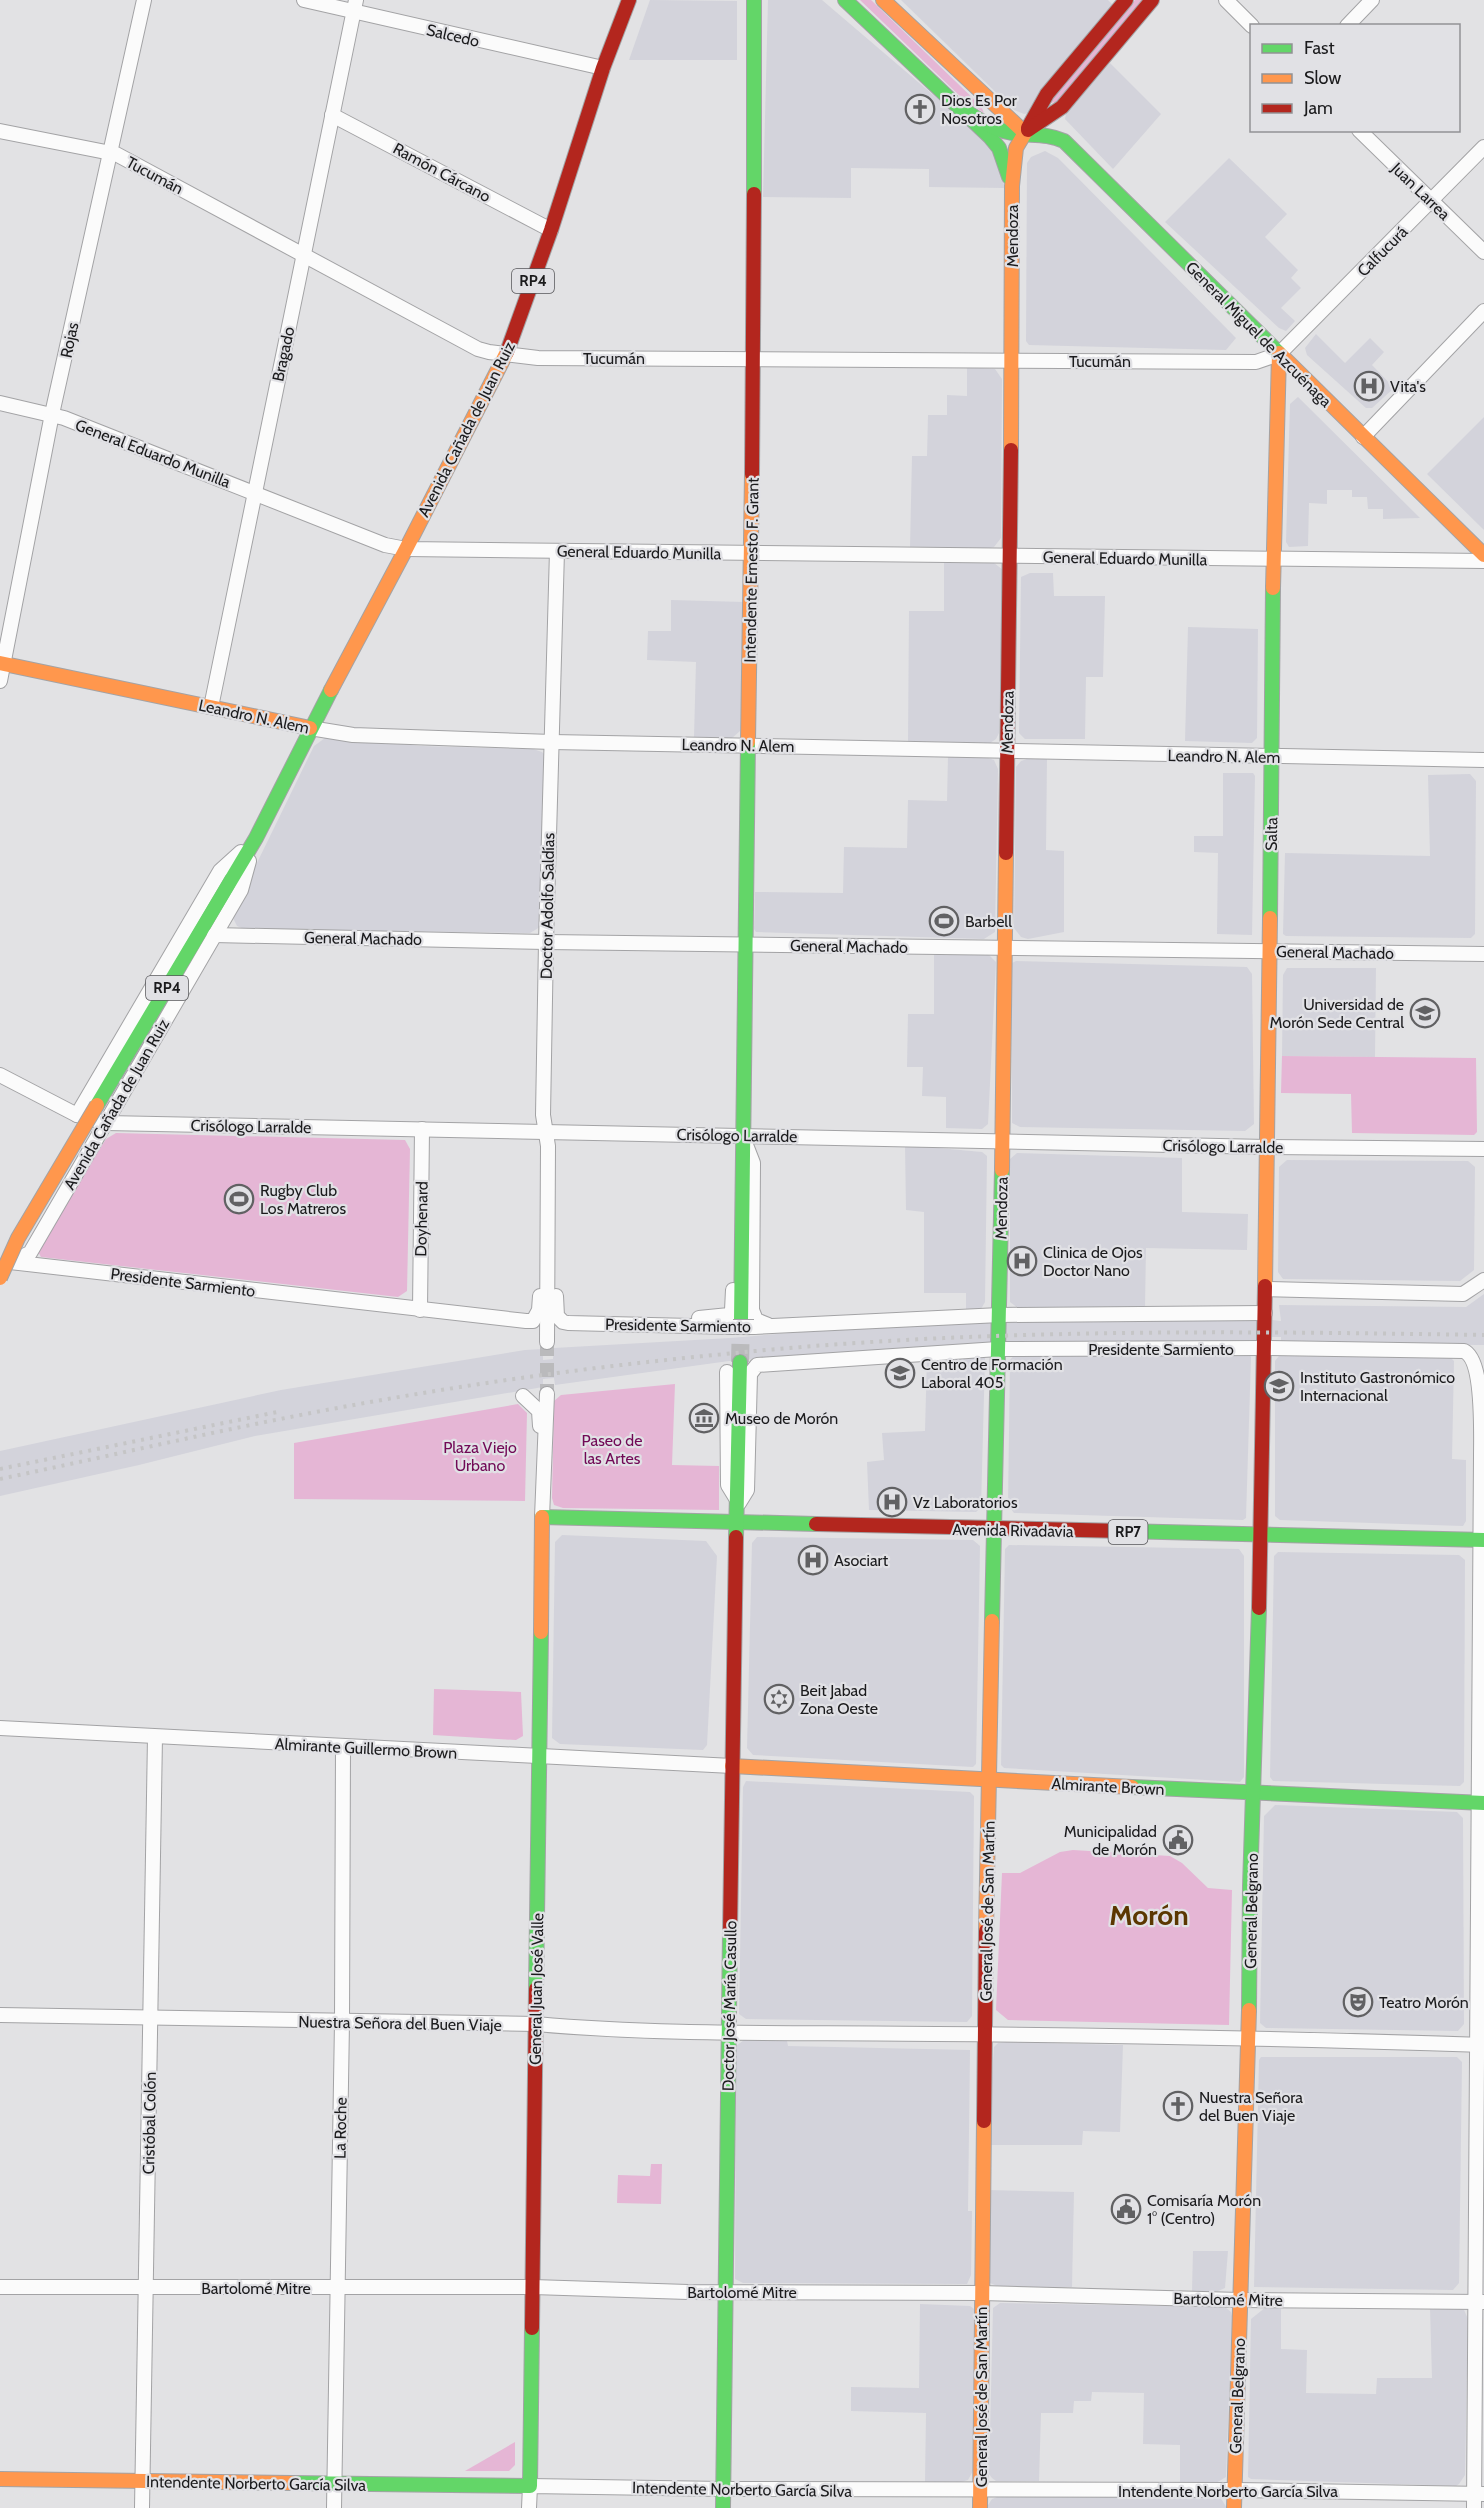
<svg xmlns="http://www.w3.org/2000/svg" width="1484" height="2508" viewBox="0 0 1484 2508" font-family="Cabin,sans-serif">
<rect width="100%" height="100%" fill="#e2e2e4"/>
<g fill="#d3d3db">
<path d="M650,0L737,1V60H629Z"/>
<path d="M768,0H822L993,146L1005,188L929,187V169L851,168V198L763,197Z"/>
<path d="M901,0H1108L1117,9L1030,113L1024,114L1014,110Z"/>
<path d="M1110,63L1161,114L1113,169L1065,119L1066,114Z"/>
<path d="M1045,151L1058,158L1236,338L1226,350L1029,345L1026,341L1027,163L1031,157Z"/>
<path d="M1229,158L1287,214L1265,237L1298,270L1291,278L1301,288L1281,308L1295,321L1286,331L1279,328L1165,222Z"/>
<path d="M1316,334L1345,363L1370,338L1384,352L1372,365L1394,388L1372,408H1366L1307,355L1305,348Z"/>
<path d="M967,367L995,369L1002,379L1001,538L994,547L989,548L910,547L912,456H927L928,415H947V395L967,396Z"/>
<path d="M1298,397L1420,518L1383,519V509H1368L1367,497H1352V490H1327V504L1309,503L1308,546L1289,547L1286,542L1290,404Z"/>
<path d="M1484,417V530L1427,474Z"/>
<path d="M944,563H994L1003,570L999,733L996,739L990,743L908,741L909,611H944Z"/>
<path d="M1030,573H1053L1054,596H1105L1103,677H1086L1085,739H1025L1019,733L1021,577Z"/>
<path d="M671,600L744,602L740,731L732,738L694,737L696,662L647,660L648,631H671Z"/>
<path d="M1188,627L1258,629L1257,738L1252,743L1185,741Z"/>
<path d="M332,737L421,746L533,749L542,752L545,755L540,927L530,933L244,929L237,926L233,918L234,910L314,746L325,738Z"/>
<path d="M948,757L988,758L994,760L998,769L995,932L984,939L756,932L754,929L755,892L843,893L844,847L907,848L908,800L947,801Z"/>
<path d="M1047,758L1046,850L1064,851V932L1028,939L1021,937L1014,928L1016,767L1021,761L1027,759Z"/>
<path d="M1223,773H1253L1255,776L1252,935L1217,934L1218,853L1194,852V836H1223Z"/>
<path d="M1470,774L1476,781L1475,934L1471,938L1286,936L1283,934L1285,853L1430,856L1428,775Z"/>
<path d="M934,954L989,955L996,962L988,1124L982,1129L946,1128V1097L922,1096L923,1067H907L908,1014H934Z"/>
<path d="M1016,961L1247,967L1252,974L1254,1124L1245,1131L1020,1127L1012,1123V963Z"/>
<path d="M1287,968H1376L1375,1057L1282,1056L1283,975Z"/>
<path d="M905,1145L982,1152L987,1156L985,1302L981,1309H966V1293H924V1212L906,1210Z"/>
<path d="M1017,1153L1182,1158V1212L1248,1214L1247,1250L1146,1248L1145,1308H1018L1010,1302V1159Z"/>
<path d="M1287,1160L1468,1161L1475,1167L1474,1270L1460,1281L1283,1279L1278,1272L1279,1167Z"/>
<path d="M1484,1294V1345L1281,1344V1337H1257V1340L983,1343L729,1361L555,1385L554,1378L543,1379V1387L255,1436L139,1465L0,1496V1451L281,1390L525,1350L543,1349V1360L553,1359L554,1348L730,1338L863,1327L980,1321L1246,1317L1281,1321L1279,1305L1466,1307Z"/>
<path d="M1247,1352L1251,1357L1246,1518L1243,1520L1014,1513L1008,1505L1010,1360L1016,1353Z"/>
<path d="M981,1353L985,1358L981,1507L976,1512L869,1510L867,1462L884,1460L882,1433L925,1431L927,1356Z"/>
<path d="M1279,1356L1450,1357L1454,1361L1452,1459L1466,1460V1521L1463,1526L1280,1520L1275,1516V1361Z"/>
<path d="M562,1535L706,1541L717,1556L707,1745L703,1750L560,1744L552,1738L555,1542Z"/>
<path d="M757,1537L973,1540L980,1546L976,1764L973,1767L753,1755L747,1748L752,1543Z"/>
<path d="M1009,1545L1239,1549L1244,1556V1777L1240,1782L1004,1768L1001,1765L1005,1549Z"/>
<path d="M1278,1552L1459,1555L1465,1560L1464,1782L1460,1786L1273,1781L1270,1777L1274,1556Z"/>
<path d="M746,1781L970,1792L974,1796L972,2016L967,2022L746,2019L739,2014L743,1787Z"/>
<path d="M1275,1805L1457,1812L1463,1818L1464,2024L1458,2031L1266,2028L1260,2023L1264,1816Z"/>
<path d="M744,2040L787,2041L788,2046L970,2050L968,2211H972L971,2275L967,2284L743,2283L735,2279L736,2046Z"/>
<path d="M1007,2042L1123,2045L1120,2132L1083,2131L1082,2145H988L994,2047L998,2043Z"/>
<path d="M1261,2057H1457L1462,2062L1459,2283L1453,2290L1254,2287L1259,2060Z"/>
<path d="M987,2190L1074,2192L1072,2287H1000L990,2283Z"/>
<path d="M1193,2251H1228L1225,2288L1218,2291H1192Z"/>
<path d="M1000,2303L1225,2307L1231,2312L1232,2316L1226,2477L1216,2483H1180V2445L1143,2444L1144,2393L1092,2392L1091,2401H1074L1073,2413H1041L1039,2481H996L992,2478L989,2474L993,2308Z"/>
<path d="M920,2304L970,2306L974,2309L973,2471L968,2480L961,2482H925L926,2413L851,2411V2387L919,2388Z"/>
<path d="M1266,2307H1281V2349L1307,2350L1306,2393L1376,2394L1377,2378H1432L1430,2308H1459L1464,2310L1468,2319L1465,2475L1459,2484L1456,2486L1251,2479L1248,2477L1251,2319Z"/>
<path d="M1000,2496L1220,2497L1227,2508H986L992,2499Z"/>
</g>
<g fill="#e5b6d5">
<path d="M860,0H871L981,106L984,113L962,98Z"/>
<path d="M1135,0H1145L1059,101L1051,103L1055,93Z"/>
<path d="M1282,1056L1476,1058L1477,1132L1474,1135L1352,1133L1351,1094L1281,1093Z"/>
<path d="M116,1133L405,1140L410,1149L407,1291L398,1297L41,1257L37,1250L106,1139Z"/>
<path d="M675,1384L672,1465L719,1466V1510L563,1508L554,1505L552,1498L554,1401L561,1395Z"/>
<path d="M518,1404L527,1413L525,1501L294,1499V1443Z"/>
<path d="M434,1689L521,1692L523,1736L516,1740L433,1735Z"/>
<path d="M1073,1850L1170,1856L1182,1863L1208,1888L1232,1890L1229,2025L1008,2020L996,2010L1002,1873H1020L1060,1852Z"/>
<path d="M651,2164H662L661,2204L617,2203L618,2175L650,2176Z"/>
<path d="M515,2442V2465L509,2471H465Z"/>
</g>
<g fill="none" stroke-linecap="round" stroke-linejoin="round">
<path stroke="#bababc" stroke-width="14" stroke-dasharray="14 7" stroke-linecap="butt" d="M547,1342V1394"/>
<path stroke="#bababc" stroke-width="18" stroke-dasharray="18 9" stroke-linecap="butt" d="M740,1362L741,1321"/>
<g stroke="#a3a3a5" stroke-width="16">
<g id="street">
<path d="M304,0L603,68"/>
<path d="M1226,0L1252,26"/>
<path d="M1347,26L1372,0"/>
<path d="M332,115L551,230"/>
<path d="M1359,130L1484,252"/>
<path d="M0,131L116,154L478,349L489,352L538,358L1256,362L1279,354L1484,147"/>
<path d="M0,403L64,418L385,545L406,549L1484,561"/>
<path d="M1363,437L1484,311"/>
<path d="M0,681L52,414L144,0"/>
<path d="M211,707L356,0"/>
<path d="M310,728L353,735L552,742L1484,760"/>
<path d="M214,935L546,942L1484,954"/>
<path d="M0,1075L77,1115L106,1123L1267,1147L1484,1149"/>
<path d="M77,1115L220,871L241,852"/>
<path d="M746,1145L753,1163L752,1310L756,1320L768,1325"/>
<path d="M12,1261L30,1253L241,890L249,861"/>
<path d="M10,1262L526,1321H533L539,1310L540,1296"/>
<path d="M1265,1289L1463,1294L1484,1280"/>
<path d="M556,1296L557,1316L563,1322L568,1323L733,1327"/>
<path d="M420,1310L422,1129"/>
<path d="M699,1318L729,1315L732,1310L733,1290"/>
<path d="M754,1327L1000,1315L1265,1313"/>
<path d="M547,1342L548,1146L543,1115L546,942L557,551"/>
<path d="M727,1372L728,1485L739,1503L747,1490L750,1374L757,1365L998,1349L1265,1348L1464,1351C1484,1360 1481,1433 1481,1457L1474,2508"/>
<path d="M523,1396L539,1411L540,1426"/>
<path d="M542,1517L547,1394"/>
<path d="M0,1728L732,1766"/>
<path d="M0,2015L536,2024C668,2036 803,2032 936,2034C1119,2035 1301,2039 1484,2045"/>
<path d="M0,2287H533L688,2292L982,2293L1240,2300L1483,2302"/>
<path d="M142,2508L155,1737"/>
<path d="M334,2508L342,2022L343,1747"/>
<path d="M529,2508L530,2486L723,2489L1234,2490L1484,2494"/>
</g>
</g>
<g stroke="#a3a3a5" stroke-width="16">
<g id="fast">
<path d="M845,0L990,137L999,148L1009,177"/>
<path d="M956,104C973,116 990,129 1012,133C1030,136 1047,133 1064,141L1279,353"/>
<path d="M754,194V0"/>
<path d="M1270,918L1273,588"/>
<path d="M97,1105L256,838L331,690"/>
<path d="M741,1321L748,742"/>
<path d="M542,1517L816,1524"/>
<path d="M1123,1531L1484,1540"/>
<path d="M736,1537L740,1362"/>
<path d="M992,1621L1002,1170"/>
<path d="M1132,1787L1484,1803"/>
<path d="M536,1989L541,1632"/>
<path d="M1249,2010L1250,1886L1259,1608"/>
<path d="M292,2483L530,2486L532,2328"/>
<path d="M723,2508L730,1932"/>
</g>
</g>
<g stroke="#a3a3a5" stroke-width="16">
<g id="slow">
<path d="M883,0L1024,132"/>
<path d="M1279,353L1484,555"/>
<path d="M1011,450L1012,186L1016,148L1028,128"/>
<path d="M1273,588L1279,354"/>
<path d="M0,663L310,728"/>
<path d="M331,690L406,549L507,352"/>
<path d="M748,742L752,474"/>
<path d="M1002,1170L1006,853"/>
<path d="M1265,1286L1270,918"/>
<path d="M541,1632L542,1517"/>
<path d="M732,1766L1132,1787"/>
<path d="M986,1931L992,1621"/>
<path d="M0,2479L292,2483"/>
<path d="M980,2508L984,2121"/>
<path d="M1234,2508L1249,2010"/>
</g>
</g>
<g stroke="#a3a3a5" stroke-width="16">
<g id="jam">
<path d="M1028,128L1047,94L1126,0"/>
<path d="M1028,130L1062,107L1152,0"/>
<path d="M507,352L551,230L603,68L629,0"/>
<path d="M752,474L754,194"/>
<path d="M1006,853L1011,450"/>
<path d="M816,1524L1123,1531"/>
<path d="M1259,1608L1265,1286"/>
<path d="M730,1932L736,1537"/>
<path d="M984,2121L986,1931"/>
<path d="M532,2328L536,1989"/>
</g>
</g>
<use href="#street" stroke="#fbfbfb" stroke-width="14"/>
<use href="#fast" stroke="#63d668" stroke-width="14"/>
<use href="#slow" stroke="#ff974d" stroke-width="14"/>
<use href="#jam" stroke="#b3261e" stroke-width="14"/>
<g stroke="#c5c5c6" stroke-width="4" stroke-dasharray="3 6" stroke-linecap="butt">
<path d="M0,1469L282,1411"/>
<path d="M0,1479C105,1457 211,1432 316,1412C452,1386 588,1367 725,1354C978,1328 1231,1331 1484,1335"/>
</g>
<g stroke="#a3a3a5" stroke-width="16" stroke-linecap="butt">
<path id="street-bridge" d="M733,1327H754"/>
</g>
<g stroke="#a3a3a5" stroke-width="16" stroke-linecap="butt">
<path id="slow-bridge" d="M0,1278L18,1238L97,1105"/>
</g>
<use href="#street-bridge" stroke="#fbfbfb" stroke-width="14"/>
<use href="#slow-bridge" stroke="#ff974d" stroke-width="14"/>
</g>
<defs>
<g id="church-ring" transform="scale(1.5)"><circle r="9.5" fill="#e1e1e5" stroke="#616163" stroke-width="1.5"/><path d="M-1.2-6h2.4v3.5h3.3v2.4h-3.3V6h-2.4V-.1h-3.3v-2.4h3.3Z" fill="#616163"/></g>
<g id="hospital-ring" transform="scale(1.5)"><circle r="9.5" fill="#e1e1e5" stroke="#616163" stroke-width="1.5"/><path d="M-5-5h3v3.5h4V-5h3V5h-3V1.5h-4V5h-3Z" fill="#616163"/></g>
<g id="stadium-ring" transform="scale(1.5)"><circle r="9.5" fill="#e1e1e5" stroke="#616163" stroke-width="1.5"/><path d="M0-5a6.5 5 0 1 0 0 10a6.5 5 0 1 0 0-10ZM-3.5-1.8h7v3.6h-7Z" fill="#616163"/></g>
<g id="university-ring" transform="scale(1.5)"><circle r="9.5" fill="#e1e1e5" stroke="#616163" stroke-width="1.5"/><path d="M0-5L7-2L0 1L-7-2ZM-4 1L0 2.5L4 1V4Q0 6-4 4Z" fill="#616163"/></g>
<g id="museum-ring" transform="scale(1.5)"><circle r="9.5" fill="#e1e1e5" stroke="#616163" stroke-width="1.5"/><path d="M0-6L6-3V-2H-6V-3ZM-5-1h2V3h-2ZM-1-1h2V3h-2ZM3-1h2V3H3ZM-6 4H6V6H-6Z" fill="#616163"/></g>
<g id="synagogue-ring" transform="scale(1.5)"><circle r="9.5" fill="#e1e1e5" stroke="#616163" stroke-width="1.5"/><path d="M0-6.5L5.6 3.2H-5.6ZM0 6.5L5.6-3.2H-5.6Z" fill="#616163"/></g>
<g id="civic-ring" transform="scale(1.5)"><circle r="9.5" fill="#e1e1e5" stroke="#616163" stroke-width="1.5"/><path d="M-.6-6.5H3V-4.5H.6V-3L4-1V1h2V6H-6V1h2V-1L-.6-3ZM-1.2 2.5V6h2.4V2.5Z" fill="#616163"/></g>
<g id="theatre-ring" transform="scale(1.5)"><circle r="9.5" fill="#e1e1e5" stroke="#616163" stroke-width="1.5"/><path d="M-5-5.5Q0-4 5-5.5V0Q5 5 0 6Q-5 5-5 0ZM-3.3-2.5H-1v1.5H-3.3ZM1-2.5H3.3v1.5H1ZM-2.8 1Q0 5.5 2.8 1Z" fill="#616163"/></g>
</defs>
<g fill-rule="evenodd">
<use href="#church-ring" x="920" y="109"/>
<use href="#hospital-ring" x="1369" y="386"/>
<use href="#stadium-ring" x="944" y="921"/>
<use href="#university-ring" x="1425" y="1013"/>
<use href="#stadium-ring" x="239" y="1199"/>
<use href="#hospital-ring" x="1022" y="1261"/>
<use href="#university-ring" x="900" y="1373"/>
<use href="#university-ring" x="1279" y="1386"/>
<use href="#museum-ring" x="704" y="1418"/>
<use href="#hospital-ring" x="892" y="1502"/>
<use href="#hospital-ring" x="813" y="1560"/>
<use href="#synagogue-ring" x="779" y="1699"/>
<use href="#civic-ring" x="1178" y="1840"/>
<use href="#theatre-ring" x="1358" y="2002"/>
<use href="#church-ring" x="1178" y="2106"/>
<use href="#civic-ring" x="1126" y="2209"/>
</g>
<g text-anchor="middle" stroke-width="4.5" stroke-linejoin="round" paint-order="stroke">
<g fill="#e1e1e5" stroke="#565659" stroke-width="1.5">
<rect x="512" y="269" width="42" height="24" rx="4.5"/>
<rect x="146" y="976" width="42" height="24" rx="4.5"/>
<rect x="1108.5" y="1520" width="39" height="24" rx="4.5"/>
</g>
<g font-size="15" font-weight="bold" fill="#1b1b1d">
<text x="533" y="286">RP4</text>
<text x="167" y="993">RP4</text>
<text x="1128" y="1537">RP7</text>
</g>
<g font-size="16" fill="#1b1b1d" stroke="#e1e1e5">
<text transform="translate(453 35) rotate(13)" y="6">Salcedo</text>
<text transform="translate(442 172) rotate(28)" y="6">Ramón Cárcano</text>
<text transform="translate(155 175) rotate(28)" y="6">Tucumán</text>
<text transform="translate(1421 191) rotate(44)" y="6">Juan Larrea</text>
<text transform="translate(1012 236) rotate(-90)" y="6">Mendoza</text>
<text transform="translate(1382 251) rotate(-45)" y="6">Calfucurá</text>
<text transform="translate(1259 334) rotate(45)" y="6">General Miguel de Azcuénaga</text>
<text transform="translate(69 340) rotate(-78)" y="6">Rojas</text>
<text transform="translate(283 354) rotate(-78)" y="6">Bragado</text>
<text x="614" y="364">Tucumán</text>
<text x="1100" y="367">Tucumán</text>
<text transform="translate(466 429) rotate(-63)" y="6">Avenida Cañada de Juan Ruiz</text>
<text transform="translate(153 453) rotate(21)" y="6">General Eduardo Munilla</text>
<text transform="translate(639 552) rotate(1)" y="6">General Eduardo Munilla</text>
<text transform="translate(1125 558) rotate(1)" y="6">General Eduardo Munilla</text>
<text transform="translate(751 570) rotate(-89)" y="6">Intendente Ernesto F. Grant</text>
<text transform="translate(254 716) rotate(12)" y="6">Leandro N. Alem</text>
<text transform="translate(1007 722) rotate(-89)" y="6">Mendoza</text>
<text transform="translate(738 745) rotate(1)" y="6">Leandro N. Alem</text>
<text transform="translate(1224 756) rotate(1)" y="6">Leandro N. Alem</text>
<text transform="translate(1271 834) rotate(-89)" y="6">Salta</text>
<text transform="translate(547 906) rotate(-89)" y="6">Doctor Adolfo Saldías</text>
<text transform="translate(363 938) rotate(1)" y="6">General Machado</text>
<text transform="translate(849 946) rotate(1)" y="6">General Machado</text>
<text transform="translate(1335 952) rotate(1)" y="6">General Machado</text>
<text transform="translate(116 1104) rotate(-60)" y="6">Avenida Cañada de Juan Ruiz</text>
<text transform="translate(251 1126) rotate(1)" y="6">Crisólogo Larralde</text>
<text transform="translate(737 1135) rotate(1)" y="6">Crisólogo Larralde</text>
<text transform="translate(1223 1146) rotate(1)" y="6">Crisólogo Larralde</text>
<text transform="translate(1001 1208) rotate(-89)" y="6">Mendoza</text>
<text transform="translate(421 1219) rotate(-89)" y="6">Doyhenard</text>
<text transform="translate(183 1282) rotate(7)" y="6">Presidente Sarmiento</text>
<text transform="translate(678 1325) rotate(1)" y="6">Presidente Sarmiento</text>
<text x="1161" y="1355">Presidente Sarmiento</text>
<text transform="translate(1013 1530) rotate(1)" y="6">Avenida Rivadavia</text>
<text transform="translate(366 1748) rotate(3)" y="6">Almirante Guillermo Brown</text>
<text transform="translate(1108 1786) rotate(3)" y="6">Almirante Brown</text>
<text transform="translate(987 1911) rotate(-89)" y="6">General José de San Martín</text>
<text transform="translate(1251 1911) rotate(-89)" y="6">General Belgrano</text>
<text transform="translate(536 1989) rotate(-89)" y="6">General Juan José Valle</text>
<text transform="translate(729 2006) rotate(-89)" y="6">Doctor José María Casullo</text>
<text transform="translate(400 2023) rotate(1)" y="6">Nuestra Señora del Buen Viaje</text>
<text transform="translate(149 2123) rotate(-89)" y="6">Cristóbal Colón</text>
<text transform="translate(340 2128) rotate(-89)" y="6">La Roche</text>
<text x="256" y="2294">Bartolomé Mitre</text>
<text x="742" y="2298">Bartolomé Mitre</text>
<text transform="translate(1228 2299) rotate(1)" y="6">Bartolomé Mitre</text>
<text transform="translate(1237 2396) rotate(-88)" y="6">General Belgrano</text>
<text transform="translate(981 2397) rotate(-90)" y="6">General José de San Martín</text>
<text transform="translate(256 2483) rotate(1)" y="6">Intendente Norberto García Silva</text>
<text transform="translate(742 2489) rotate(1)" y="6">Intendente Norberto García Silva</text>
<text x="1228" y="2497">Intendente Norberto García Silva</text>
</g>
<g font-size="16" fill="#1b1b1d" stroke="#e1e1e5" text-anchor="start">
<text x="941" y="106">Dios Es Por<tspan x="941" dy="18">Nosotros</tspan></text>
<text x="1390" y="392">Vita's</text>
<text x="965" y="927">Barbell</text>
<text x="1404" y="1010" text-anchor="end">Universidad de<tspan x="1404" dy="18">Morón Sede Central</tspan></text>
<text x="260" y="1196">Rugby Club<tspan x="260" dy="18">Los Matreros</tspan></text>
<text x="1043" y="1258">Clinica de Ojos<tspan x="1043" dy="18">Doctor Nano</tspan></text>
<text x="921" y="1370">Centro de Formación<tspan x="921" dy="18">Laboral 405</tspan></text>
<text x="1300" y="1383">Instituto Gastronómico<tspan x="1300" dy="18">Internacional</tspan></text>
<text x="725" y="1424">Museo de Morón</text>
<text x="913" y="1508">Vz Laboratorios</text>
<text x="834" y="1566">Asociart</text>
<text x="800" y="1696">Beit Jabad<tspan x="800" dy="18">Zona Oeste</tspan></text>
<text x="1157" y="1837" text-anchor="end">Municipalidad<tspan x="1157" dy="18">de Morón</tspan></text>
<text x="1379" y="2008">Teatro Morón</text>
<text x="1199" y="2103">Nuestra Señora<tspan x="1199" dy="18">del Buen Viaje</tspan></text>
<text x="1147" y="2206">Comisaría Morón<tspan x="1147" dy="18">1° (Centro)</tspan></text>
</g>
<g font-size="16" fill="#710956" stroke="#e1e1e5">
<text x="612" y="1446">Paseo de<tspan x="612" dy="18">las Artes</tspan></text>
<text x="480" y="1453">Plaza Viejo<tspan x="480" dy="18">Urbano</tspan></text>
</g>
<g font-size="28" font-weight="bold" fill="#5b3701" stroke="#e1e1e5">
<text x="1149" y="1925">Morón</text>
</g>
</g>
<rect x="1250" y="24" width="210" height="108" fill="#e1e1e5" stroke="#929295" stroke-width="1.5"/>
<rect x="1262" y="44" width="30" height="9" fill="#63d668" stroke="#929295" stroke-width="1.5"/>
<text x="1304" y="54" font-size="18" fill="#1b1b1d">Fast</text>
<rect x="1262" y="74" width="30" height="9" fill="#ff974d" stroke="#929295" stroke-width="1.5"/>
<text x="1304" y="84" font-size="18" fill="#1b1b1d">Slow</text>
<rect x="1262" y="104" width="30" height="9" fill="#b3261e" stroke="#929295" stroke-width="1.5"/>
<text x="1304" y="114" font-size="18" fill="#1b1b1d">Jam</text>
</svg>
